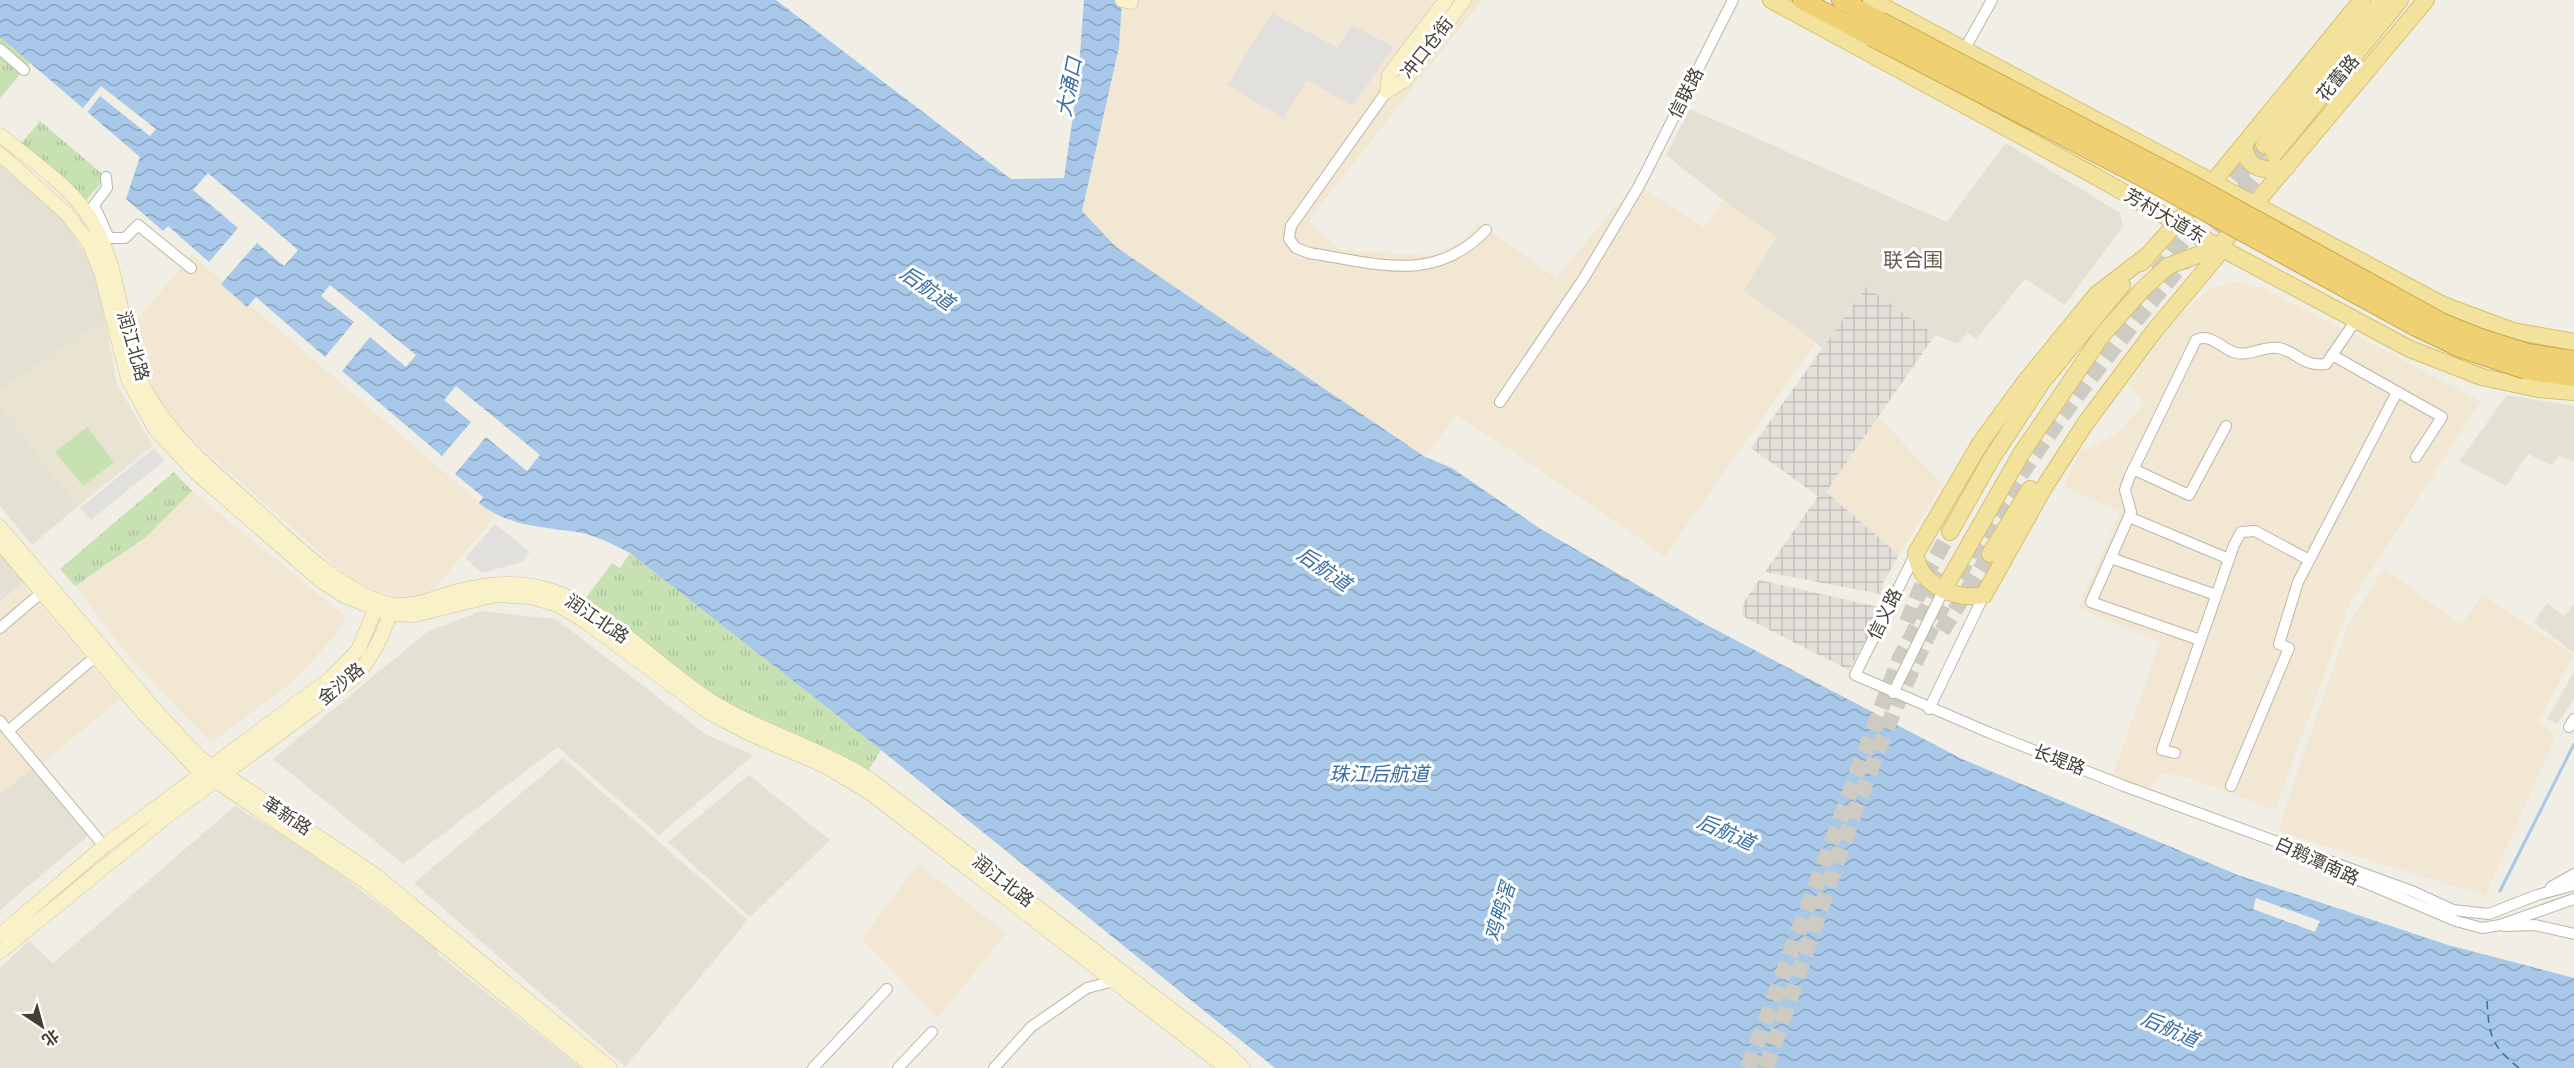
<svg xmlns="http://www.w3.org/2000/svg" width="2574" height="1068" viewBox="0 0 2574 1068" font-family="'Asap Condensed','Noto Sans SC',sans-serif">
<defs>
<pattern id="industrial-grid" width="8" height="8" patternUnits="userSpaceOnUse" patternTransform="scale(1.5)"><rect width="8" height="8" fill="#e3e0da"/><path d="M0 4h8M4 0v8" fill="none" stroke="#c4c1bc"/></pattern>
<pattern id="park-tufts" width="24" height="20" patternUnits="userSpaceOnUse" patternTransform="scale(1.5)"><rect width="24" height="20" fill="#c8e1b2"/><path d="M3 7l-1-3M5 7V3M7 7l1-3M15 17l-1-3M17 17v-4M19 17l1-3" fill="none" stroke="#adc29a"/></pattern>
<pattern id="water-waves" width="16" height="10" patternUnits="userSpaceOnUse" patternTransform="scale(1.5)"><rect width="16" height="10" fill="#a7c8e8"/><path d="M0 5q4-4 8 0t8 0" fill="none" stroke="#8aa4bd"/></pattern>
</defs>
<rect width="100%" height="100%" fill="#f1eee5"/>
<g fill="#e4e0d4">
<path d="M1690,109L1947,222L2006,143L2120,213L2123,226L2065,305L2025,279L1976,339L1967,332L1958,344L1935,335L1866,287L1822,348L1743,290L1777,237L1723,200L1666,155Z"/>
<path d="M0,164L64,220L94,268L105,319L0,390Z"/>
<path d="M2507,395L2574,406V462L2559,455L2552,465L2528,454L2506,486L2459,461Z"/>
<path d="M0,407L78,506L32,545L0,506Z"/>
<path d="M0,548L28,580L0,601Z"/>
<path d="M2547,603L2564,616L2574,604V653L2534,622Z"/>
<path d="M481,611L556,619L707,735L754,755L659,835L558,747L403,864L273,759L427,632Z"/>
<path d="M2574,672V699L2557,724L2547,719Z"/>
<path d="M563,758L748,920L625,1067L414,883Z"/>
<path d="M34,767L90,834L0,910V794Z"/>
<path d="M749,775L830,840L750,917L668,842Z"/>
<path d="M235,806L310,852L434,946L439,955L581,1068H0V968L29,941L53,963Z"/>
</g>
<g fill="#f1e7d2">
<path d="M1122,0H1482L1308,221L1341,250L1433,256L1464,239L1478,223L1556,278L1631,188L1639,186L1704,228L1723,200L1777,237L1743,290L1816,342L1665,556L1508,448L1456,415L1425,457L1116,247L1082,211L1119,47Z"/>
<path d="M192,255L495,516L430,594L405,597L384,594L350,579L171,420L153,389L133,324Z"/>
<path d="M2238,282L2264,288L2481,401L2350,603L2275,810L2193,779L2161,773L2145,793L2111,780L2160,643L2078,608L2120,512L2064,486L2080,452L2117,434L2145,403L2128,385L2175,320L2208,290Z"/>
<path d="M1878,417L1942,484L1899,555L1826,493Z"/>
<path d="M192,491L346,617L333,638L291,683L211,743L131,659L75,586L146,537Z"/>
<path d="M2384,568L2461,625L2483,595L2574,655L2538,722L2556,736L2485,896L2280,832L2283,815L2348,625Z"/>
<path d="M22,584L120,699L39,766L34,767L0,794V603Z"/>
<path d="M918,864L1006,933L938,1018L862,939Z"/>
</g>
<g fill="url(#industrial-grid)">
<path d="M1866,287L1935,335L1826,492L1899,555L1883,583L1881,594L1765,572L1818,496L1751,448Z"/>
<path d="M1759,580L1883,608L1849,670L1742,616L1744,602Z"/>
</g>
<path fill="#e9e4d1" d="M105,319L117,385L153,446L78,506L0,407V390Z"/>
<g fill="url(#park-tufts)">
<path d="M0,37L30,63L0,98Z"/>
<path d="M40,121L106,177L84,203L19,146Z"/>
<path d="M174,472L192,491L146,537L75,586L60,569Z"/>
<path d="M630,553L881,750L869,770L723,702L586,598L612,563L620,568Z"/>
</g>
<path fill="#c8e1b2" d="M87,427L114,462L83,486L55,452Z"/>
<g fill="#e2e0dd">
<path d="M1272,13L1338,48L1353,25L1393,47L1353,106L1307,80L1283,118L1227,85Z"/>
<path d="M154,448L164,461L91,520L80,508Z"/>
<path d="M495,524L530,552L522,562L482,573L465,558Z"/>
</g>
<path fill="url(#water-waves)" d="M0,0H776L1011,179L1064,178L1078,81L1084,0H1122L1119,47L1082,211L1116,247L1425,457L1452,468L1539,528L1703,623L1962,759L2238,875L2448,945L2574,978V1068H1275L881,750L630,553C614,545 599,537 582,533C544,526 510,528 479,503L483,497L455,474L486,437L527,471L540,455L456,386L444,400L471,422L442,456L342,371L370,337L406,367L416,355L330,285L321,296L354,322L325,357L256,297L247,307L221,284L257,243L284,266L298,250L208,173L193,190L238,228L209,262L168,226L163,231L126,199L140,157L0,37Z"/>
<g fill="#f1eee5">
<path d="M101,86L156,129L150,136L100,96L87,113L82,109Z"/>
<path d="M2256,898L2320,921L2315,932L2253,909Z"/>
</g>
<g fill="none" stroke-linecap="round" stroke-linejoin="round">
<path stroke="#a7c8e8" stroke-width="3" d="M2500,891L2574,744"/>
<path stroke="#3a6ea3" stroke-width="1.5" stroke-dasharray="8 6" stroke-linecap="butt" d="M2487,1001C2489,1035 2491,1046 2519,1068"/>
<g stroke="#cecbc2" stroke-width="16" stroke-dasharray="16 8" stroke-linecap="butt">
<path d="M2157,272L2264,145"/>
<path d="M1907,622L1927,573L1950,532"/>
<path d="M1942,631L1990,554"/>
<path d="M1748,1068L1899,660L1944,575"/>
<path d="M1766,1068C1818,921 1863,769 1931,629C2016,454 2146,308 2269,160"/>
</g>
<g stroke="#bbb6a9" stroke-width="12">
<g id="street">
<path d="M0,49L24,70"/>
<path d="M1964,50L1992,0"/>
<path d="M1387,91L1291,226L1289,239L1296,248L1309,253C1376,263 1434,285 1486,230"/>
<path d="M106,177L107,188L94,205L109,238H125L138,225L191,268"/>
<path d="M2332,355L2442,417L2416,457"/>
<path d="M1500,402L1584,278L1639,186L1733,0"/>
<path d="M2133,469L2189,495L2226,426"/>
<path d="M2129,517L2229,559"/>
<path d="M1916,553L1855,675L1990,733L2124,786L2414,892L2453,910L2489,914L2537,895L2574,885"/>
<path d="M2111,558L2216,595"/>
<path d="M0,628L41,593"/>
<path d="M2200,640L2091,602L2131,512L2125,490L2129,478L2196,340C2209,333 2221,347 2233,352C2249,358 2263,345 2279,348C2298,352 2302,367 2326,364L2356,320"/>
<path d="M95,657L8,731L104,846"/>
<path d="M1893,693L1944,589"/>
<path d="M1929,709L1984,595"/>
<path d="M0,721L8,731"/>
<path d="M2569,727L2574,719"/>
<path d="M2175,753L2162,750L2234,545L2241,532L2255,531L2309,560"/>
<path d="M2231,786L2289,648L2279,644L2298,582L2397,392"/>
<path d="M2323,865L2456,921L2482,928L2500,925L2574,899"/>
<path d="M2551,887L2574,874"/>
<path d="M2504,926L2535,925L2574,934"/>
<path d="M813,1068L887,989"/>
<path d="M898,1068L932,1032"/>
<path d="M994,1068L1031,1027L1087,988L1114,981"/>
</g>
</g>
<g stroke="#ccc399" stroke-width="15">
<g id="secondary">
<path d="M1122,0L1131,2"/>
<path d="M1387,91L1405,80L1464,0"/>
<path d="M1387,91L1389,75L1446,0"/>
<path d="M0,135C64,186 99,204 117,289C125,323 129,360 146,391C174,442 219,476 262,515C282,533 302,553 324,569C344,584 372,603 397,605C417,606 436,597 455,592C486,583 522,580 553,591C609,610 665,674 718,705C767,734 823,749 871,780L1226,1051L1243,1068"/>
<path d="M0,154L66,213L89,243L101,272L128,379L155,429L194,471L321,581L344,596L390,614L415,615L496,595L531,597L558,605L586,622L708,712L750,734L825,766L870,793L1226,1068"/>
<path d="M0,527L157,712L200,758L374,874L610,1068"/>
<path d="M0,543L144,714L195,767L367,883L594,1068"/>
<path d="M0,935L104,846L331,678L358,650L375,610L380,606"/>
<path d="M0,952L166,817L353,679C371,659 381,640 390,614L387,608"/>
</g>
</g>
<g stroke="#d6c06e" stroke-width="18">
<g id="primary">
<path d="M1771,0L2095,176L2219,247L2410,349L2482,377L2538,389L2574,392"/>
<path d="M1871,0L2443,305L2513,331L2574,342"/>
<path d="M2244,145C2247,171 2266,172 2287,167"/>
<path d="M2264,145L2382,0"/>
<path d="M2274,154L2400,0"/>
<path d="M2213,254L2426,0"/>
<path d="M2148,255L2097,294L2025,382L1981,442L1916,553C1917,584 1956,601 1984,595L2045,486L2085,424L2155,330L2217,256L2219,247"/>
<path d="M2141,263L2213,182L2362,0"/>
<path d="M1950,532L1990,461L2042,382L2122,285"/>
<path d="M1990,554L2030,489"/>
<path d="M1944,589L2021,454L2103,334L2143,289L2168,266L2219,247"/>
</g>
</g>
<g stroke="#cca644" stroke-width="20">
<g id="highway">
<path d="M1802,0L1872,37"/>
<path d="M1841,0L1880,21"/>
<path d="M2528,353L2574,360"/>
<path d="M2526,370L2574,377"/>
</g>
</g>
<use href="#street" stroke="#fff" stroke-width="10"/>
<use href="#secondary" stroke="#f9f1c8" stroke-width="14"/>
<use href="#primary" stroke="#f3e29c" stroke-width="16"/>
<use href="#highway" stroke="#efd072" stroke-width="18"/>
<g stroke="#cca644" stroke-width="20" stroke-linecap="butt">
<g id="highway-bridge">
<path d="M1880,21L2191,184L2441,322L2478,337L2528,353"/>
<path d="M1872,37L2157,185L2416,327L2460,348L2526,370"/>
</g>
</g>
<use href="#highway-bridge" stroke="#efd072" stroke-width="18"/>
</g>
<g text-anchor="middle" stroke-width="6" stroke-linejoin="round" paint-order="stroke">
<g font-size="18" fill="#433f36" stroke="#fff">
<text transform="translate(1427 48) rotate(-52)" y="6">冲口仓街</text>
<text transform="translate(2338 78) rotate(-50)" y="6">花蕾路</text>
<text transform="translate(1686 93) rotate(-63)" y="6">信联路</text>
<text transform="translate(2165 216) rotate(30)" y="6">芳村大道东</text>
<text transform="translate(133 346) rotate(74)" y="6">润江北路</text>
<text transform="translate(1885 614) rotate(-64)" y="6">信义路</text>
<text transform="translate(597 619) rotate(34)" y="6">润江北路</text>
<text transform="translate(341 684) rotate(-40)" y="6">金沙路</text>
<text transform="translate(2059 760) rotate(21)" y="6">长堤路</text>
<text transform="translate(287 816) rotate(33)" y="6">革新路</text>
<text transform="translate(2317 861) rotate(25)" y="6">白鹅潭南路</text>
<text transform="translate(1003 881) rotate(38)" y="6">润江北路</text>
</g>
<g font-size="20" font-style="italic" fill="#3a6ea3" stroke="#fff">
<text transform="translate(1069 87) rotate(-79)" y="7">大涌口</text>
<text transform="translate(927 288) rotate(35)" y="7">后航道</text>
<text transform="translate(1324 569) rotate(35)" y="7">后航道</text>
<text x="1379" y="781">珠江后航道</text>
<text transform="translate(1726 832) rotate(24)" y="7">后航道</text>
<text transform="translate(1500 912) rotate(-73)" y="7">鸡鸭滘</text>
<text transform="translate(2170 1029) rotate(24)" y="7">后航道</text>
</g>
<g font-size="20" fill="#645d4e" stroke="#fff">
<text x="1913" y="267">联合围</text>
</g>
</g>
<g transform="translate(42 1026) rotate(144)" stroke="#ffffff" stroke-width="4.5" paint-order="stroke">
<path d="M0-4.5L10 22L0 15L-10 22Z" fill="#433f36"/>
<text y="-9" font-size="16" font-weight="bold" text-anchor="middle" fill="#433f36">北</text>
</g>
</svg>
